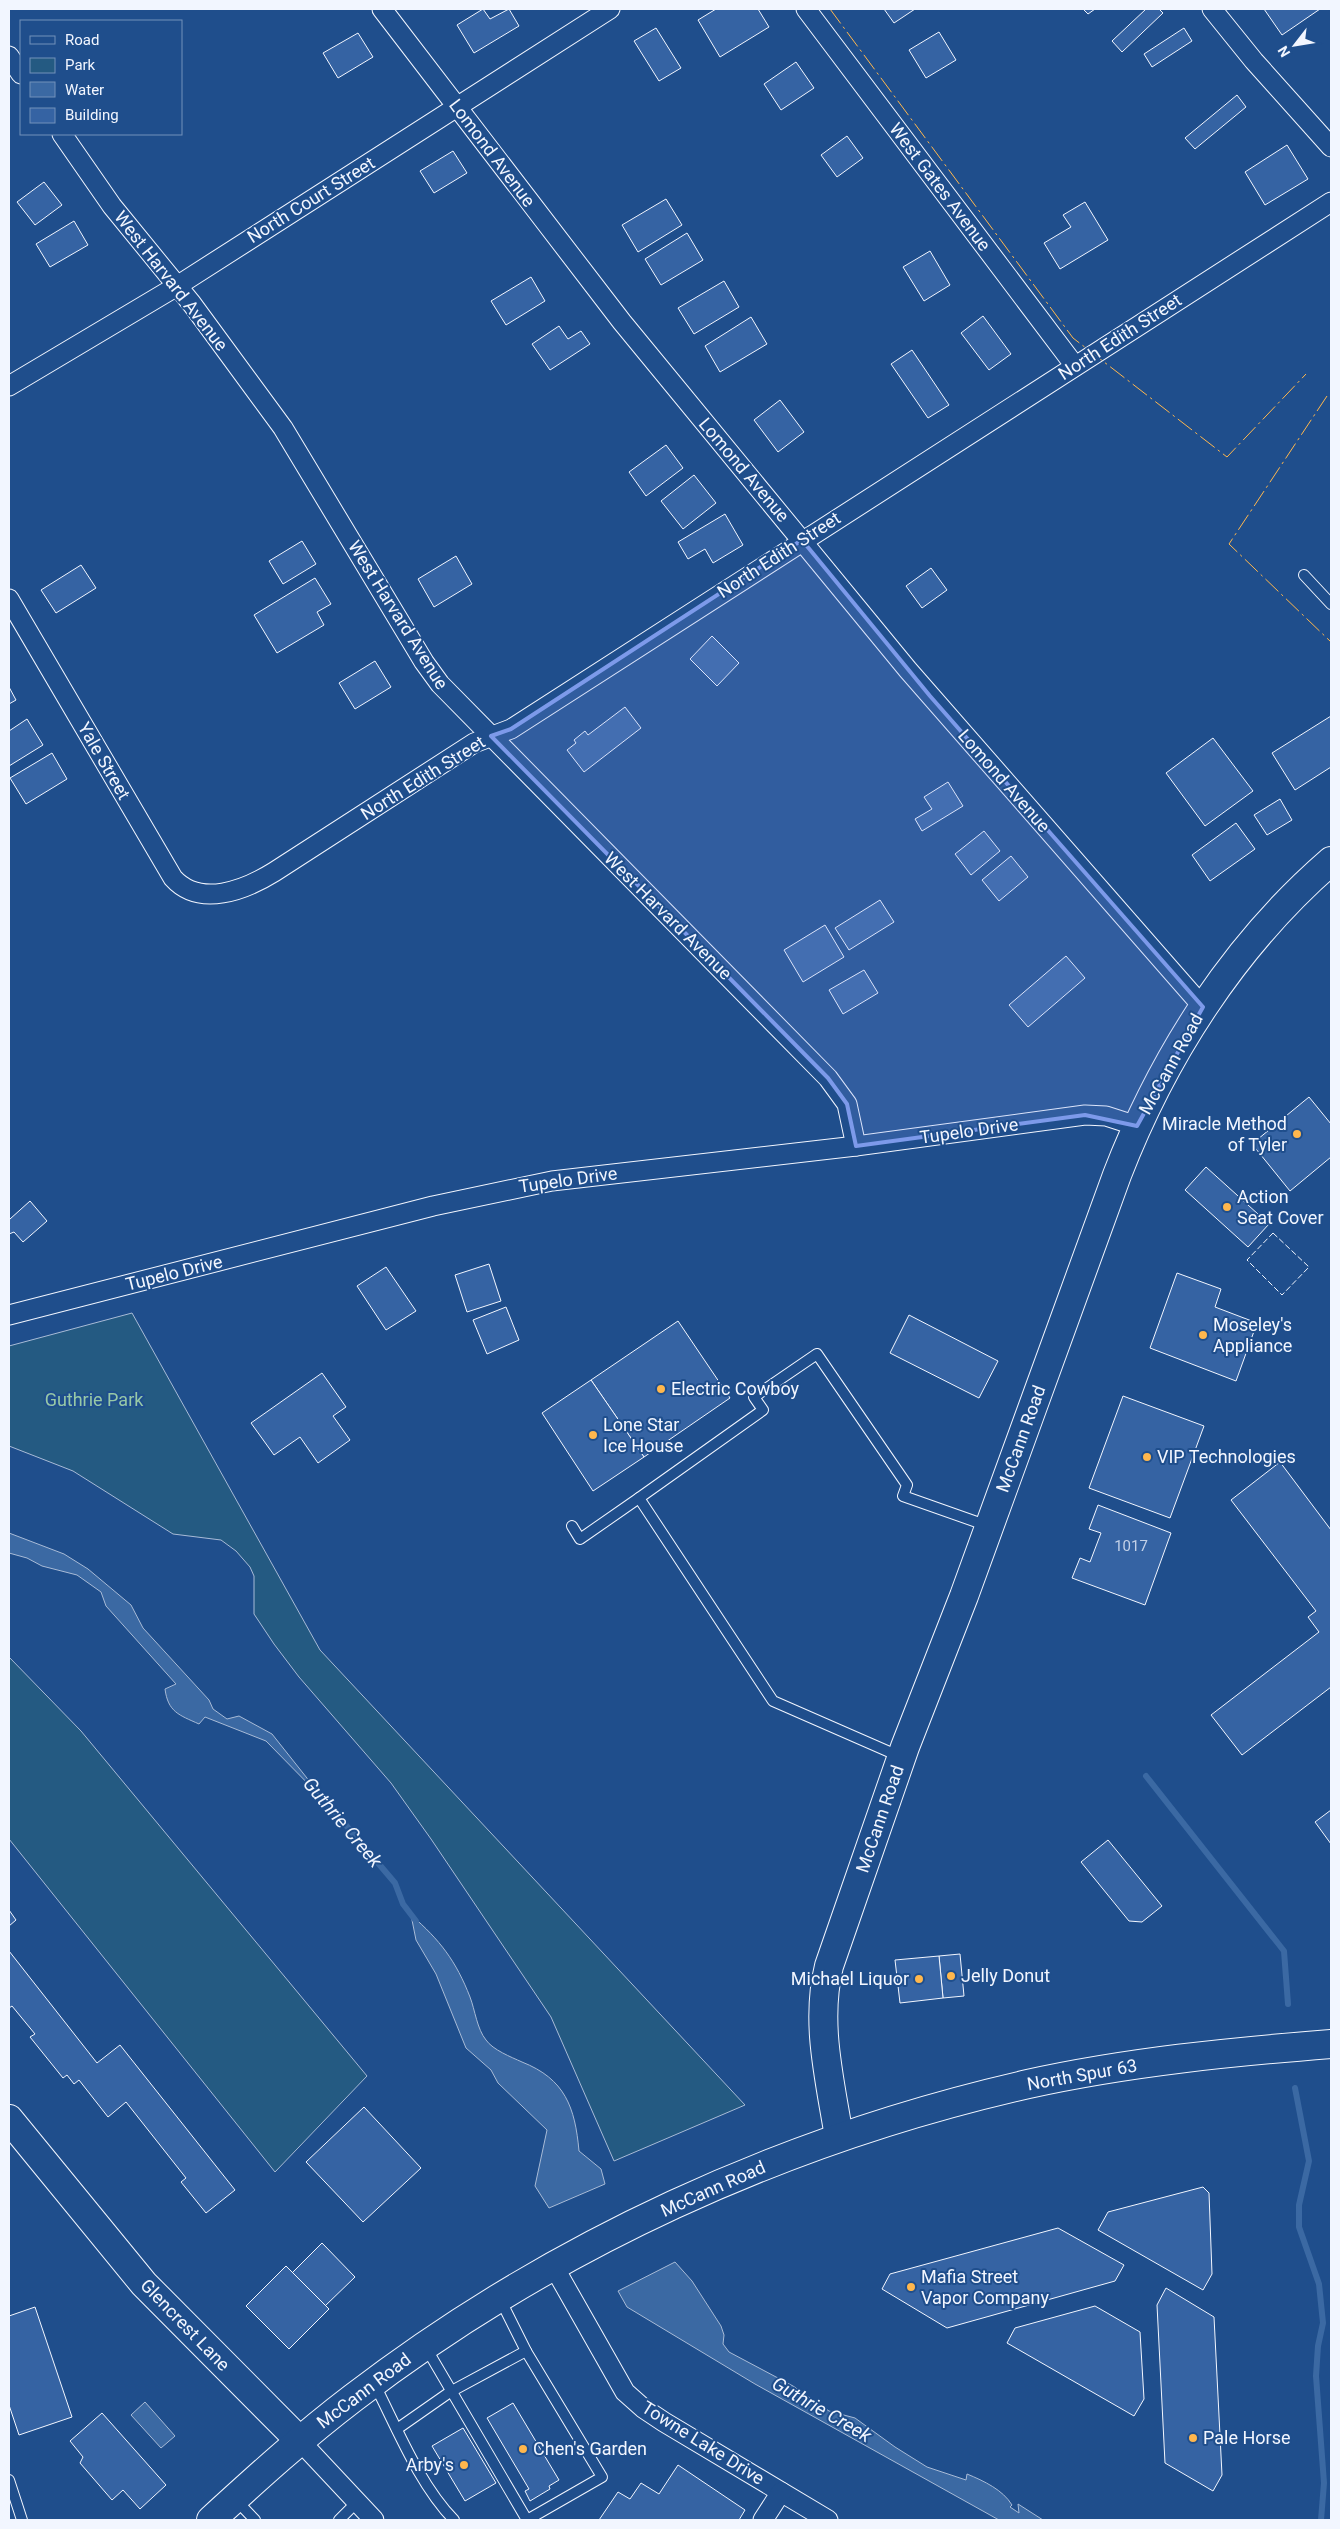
<svg xmlns="http://www.w3.org/2000/svg" width="1340" height="2529" viewBox="0 0 1340 2529" font-family="Roboto,sans-serif">
<rect width="100%" height="100%" fill="#1f4e8c"/>
<g fill="#245a82" stroke="#a8bbd7">
<path d="M132,1313L320,1650L745,2105L614,2161L551,2017L431,1839L391,1783L299,1677L274,1644L254,1614V1576L250,1567L236,1551L221,1540L173,1534L73,1471L9,1446V1346Z"/>
<path d="M9,1657L81,1731L367,2076L275,2172L9,1839Z"/>
</g>
<g fill="#3b69a3" stroke="#a8bbd7">
<path d="M9,1533L64,1554L88,1569L131,1605L143,1628L209,1700L213,1709L227,1719L239,1716L272,1734L326,1802L266,1741L205,1717L199,1724C179,1715 168,1712 165,1689L176,1684L106,1606L101,1592L77,1575L42,1566L27,1558L9,1553Z"/>
<path d="M411,1915C440,1940 456,1961 470,1997C475,2010 477,2029 486,2040C493,2050 511,2057 522,2062C565,2079 575,2107 579,2151L601,2169L605,2184L549,2208L535,2186L547,2130L498,2083L491,2070L466,2048L436,1974L416,1940Z"/>
<path d="M675,2262L692,2281L721,2326L724,2335L723,2344L729,2352L793,2386L829,2411L855,2418L895,2447L927,2467L966,2480L967,2474C984,2481 1003,2490 1012,2505L1010,2507L1019,2513L1018,2504L1043,2520H999L755,2384L627,2307L618,2291Z"/>
<path d="M145,2402L175,2436L161,2448L131,2415Z"/>
</g>
<g fill="none" stroke-linecap="round" stroke-linejoin="round">
<g stroke="#3b69a3" stroke-width="6">
<path d="M1146,1776L1284,1951L1288,2004"/>
<path d="M322,1797L395,1883L403,1904L416,1921"/>
<path d="M1295,2088L1309,2161L1299,2205V2227L1319,2284L1323,2323L1318,2346L1316,2376L1324,2483L1321,2520"/>
</g>
</g>
<g fill="#3563a3" stroke="#f2f6ff">
<path d="M483,9L490,19L509,9L519,26L474,53L457,25Z"/>
<path d="M716,9H758L769,27L720,57L698,20Z"/>
<path d="M884,9H915L894,23Z"/>
<path d="M1083,9H1095L1088,14Z"/>
<path d="M1146,9H1159L1163,13L1122,52L1112,41Z"/>
<path d="M1264,9H1320L1282,35Z"/>
<path d="M656,28L681,68L659,81L634,41Z"/>
<path d="M1184,28L1192,41L1152,67L1144,54Z"/>
<path d="M939,32L956,60L926,78L909,50Z"/>
<path d="M358,33L373,57L338,78L323,53Z"/>
<path d="M796,62L814,88L781,110L764,84Z"/>
<path d="M1237,95L1246,107L1195,149L1185,138Z"/>
<path d="M847,136L863,158L837,177L821,155Z"/>
<path d="M1287,145L1308,179L1265,205L1245,172Z"/>
<path d="M453,151L467,173L434,193L420,171Z"/>
<path d="M44,182L62,205L35,225L17,202Z"/>
<path d="M666,199L682,225L638,252L622,225Z"/>
<path d="M1085,202L1108,240L1060,269L1044,243L1071,227L1063,215Z"/>
<path d="M74,221L88,245L50,267L36,244Z"/>
<path d="M687,233L703,260L661,285L645,259Z"/>
<path d="M930,251L950,285L924,301L903,267Z"/>
<path d="M531,277L545,301L506,325L491,301Z"/>
<path d="M724,281L739,307L694,334L678,308Z"/>
<path d="M983,316L1011,354L989,370L961,333Z"/>
<path d="M751,317L767,344L720,372L705,346Z"/>
<path d="M559,326L568,339L581,331L590,344L550,370L532,344Z"/>
<path d="M912,350L949,405L928,418L891,364Z"/>
<path d="M780,400L804,432L778,452L754,420Z"/>
<path d="M666,445L683,468L646,496L629,472Z"/>
<path d="M694,475L716,503L683,529L661,501Z"/>
<path d="M725,514L743,545L713,563L705,549L688,559L678,542Z"/>
<path d="M302,541L316,564L283,584L269,561Z"/>
<path d="M456,556L472,584L434,607L418,579Z"/>
<path d="M81,565L96,588L56,613L41,590Z"/>
<path d="M931,568L947,590L922,608L906,586Z"/>
<path d="M315,578L331,604L317,612L324,625L277,653L254,615Z"/>
<path d="M712,636L739,663L717,686L690,659Z"/>
<path d="M375,661L391,687L355,709L339,683Z"/>
<path d="M9,687L16,700L9,704Z"/>
<path d="M625,707L641,728L584,772L567,750L576,743L574,740L585,731L588,735Z"/>
<path d="M1331,716V767L1295,790L1272,753Z"/>
<path d="M27,719L43,745L9,766V731Z"/>
<path d="M1213,738L1253,791L1205,826L1166,773Z"/>
<path d="M52,753L67,779L26,804L10,778Z"/>
<path d="M948,782L963,806L922,831L915,819L932,809L924,797Z"/>
<path d="M1280,799L1292,820L1267,835L1254,815Z"/>
<path d="M1236,823L1255,849L1210,881L1192,855Z"/>
<path d="M984,831L1000,851L971,875L955,854Z"/>
<path d="M1011,856L1028,877L999,901L982,880Z"/>
<path d="M880,900L894,922L849,950L835,928Z"/>
<path d="M825,925L844,957L803,982L784,950Z"/>
<path d="M1066,956L1085,978L1028,1027L1009,1005Z"/>
<path d="M864,970L878,993L843,1014L829,990Z"/>
<path d="M1309,1097L1331,1124V1157L1290,1191L1252,1144Z"/>
<path d="M1206,1167L1269,1224L1248,1247L1185,1190Z"/>
<path d="M30,1201L47,1221L23,1242L14,1232L9,1234V1217L10,1219Z"/>
<path d="M489,1264L501,1301L467,1312L455,1275Z"/>
<path d="M386,1267L416,1311L386,1330L357,1286Z"/>
<path d="M1177,1273L1221,1289L1215,1307L1257,1323L1236,1381L1150,1348Z"/>
<path d="M506,1307L519,1340L487,1354L473,1320Z"/>
<path d="M909,1315L998,1361L979,1398L890,1353Z"/>
<path d="M678,1321L730,1398L644,1457L591,1380Z"/>
<path d="M322,1373L346,1407L333,1416L350,1440L318,1463L300,1437L274,1455L251,1423Z"/>
<path d="M591,1380L644,1457L593,1491L542,1413Z"/>
<path d="M1123,1396L1204,1426L1170,1518L1089,1488Z"/>
<path d="M1280,1462L1331,1530V1687L1242,1755L1211,1715L1319,1632L1308,1617L1316,1611L1231,1500Z"/>
<path d="M1098,1505L1171,1533L1145,1605L1072,1578L1080,1558L1090,1562L1101,1533L1089,1529Z"/>
<path d="M1331,1810V1844L1315,1822Z"/>
<path d="M1108,1840L1162,1906L1142,1922L1129,1921L1081,1862Z"/>
<path d="M9,1910L16,1920L9,1926Z"/>
<path d="M9,1951L97,2063L120,2045L235,2190L206,2213L181,2182L186,2178L126,2102L108,2117L79,2080L74,2084L67,2075L63,2078L30,2037L35,2034L12,2006L9,2008Z"/>
<path d="M960,1954L964,1996L943,1998L939,1956Z"/>
<path d="M939,1956L943,1998L900,2003L895,1960Z"/>
<path d="M364,2107L421,2168L363,2222L306,2162Z"/>
<path d="M1203,2187L1209,2193L1212,2274L1203,2290L1098,2230L1108,2212Z"/>
<path d="M1058,2228L1124,2265L1115,2281L947,2328L882,2289L890,2274Z"/>
<path d="M322,2243L355,2277L325,2306L292,2273Z"/>
<path d="M286,2266L329,2309L289,2349L246,2306Z"/>
<path d="M1166,2288L1214,2317L1222,2475L1213,2491L1165,2463L1157,2305Z"/>
<path d="M1095,2306L1140,2332L1144,2399L1134,2416L1007,2343L1015,2328Z"/>
<path d="M35,2307L72,2417L19,2435L9,2405V2316Z"/>
<path d="M513,2403L559,2480L549,2486L550,2489L530,2501L525,2491L529,2489L487,2418Z"/>
<path d="M102,2413L166,2485L140,2509L123,2490L112,2500L80,2463L83,2457L70,2441Z"/>
<path d="M463,2428L496,2483L465,2501L432,2446Z"/>
<path d="M678,2465L745,2510L739,2520H599L618,2492L630,2499L641,2483L659,2494Z"/>
</g>
<g fill="none" stroke-linecap="round" stroke-linejoin="round">
<g stroke="#f2f6ff" stroke-width="12">
<g id="lane">
<path d="M1304,575L1331,604"/>
<path d="M572,1526L580,1539L639,1498"/>
<path d="M901,1757L773,1701L639,1498L763,1410L754,1397L817,1354L907,1485L903,1496L988,1526"/>
<path d="M425,2346L527,2520"/>
<path d="M526,2351L602,2477L527,2520"/>
<path d="M374,2383C397,2428 419,2484 454,2520"/>
<path d="M397,2429L450,2392L526,2351L500,2299"/>
<path d="M9,2480L22,2520"/>
<path d="M235,2499L255,2520"/>
<path d="M339,2520L357,2502"/>
</g>
</g>
<g stroke="#f2f6ff" stroke-width="21">
<g id="street">
<path d="M382,9L622,322L908,670L1203,1007"/>
<path d="M806,9L1075,366"/>
<path d="M1212,9L1254,61L1331,147"/>
<path d="M9,56L21,74"/>
<path d="M62,134L112,206L192,304L283,428L424,662L440,684L828,1078L847,1104L856,1146"/>
<path d="M9,386L177,286L610,9"/>
<path d="M9,599L173,878C200,908 245,890 274,872L474,743L511,729L1331,202"/>
<path d="M9,1315L433,1206L552,1181L856,1146L1085,1115L1106,1116L1137,1126"/>
<path d="M554,2267L625,2392L643,2408L664,2422L828,2520"/>
<path d="M299,2440L374,2520"/>
<path d="M763,2520L781,2492"/>
</g>
</g>
<g stroke="#f2f6ff" stroke-width="30">
<g id="secondary">
<path d="M9,2119L144,2284L299,2440"/>
<path d="M839,2137C830,2080 815,2023 829,1966L905,1747L964,1596L1117,1175C1163,1056 1234,945 1331,861"/>
</g>
</g>
<g stroke="#f2f6ff" stroke-width="30">
<path id="primary" d="M211,2520C257,2478 303,2436 353,2398C551,2246 785,2139 1028,2084C1128,2062 1230,2052 1331,2044"/>
</g>
<use href="#lane" stroke="#1f4e8c" stroke-width="10"/>
<use href="#street" stroke="#1f4e8c" stroke-width="19"/>
<use href="#secondary" stroke="#1f4e8c" stroke-width="28"/>
<use href="#primary" stroke="#1f4e8c" stroke-width="28"/>
<path stroke="#f2f6ff" stroke-width="1" stroke-dasharray="6 2.5" stroke-linecap="butt" d="M1273,1233L1309,1267L1282,1295L1247,1260Z"/>
<g stroke="#ffb74d" stroke-width="1" stroke-dasharray="18 4 2.5 4" stroke-linecap="butt">
<path d="M830,9L1073,338L1227,457L1306,374"/>
<path d="M1327,396L1229,544L1331,642"/>
</g>
</g>
<path fill="#7d9aea" fill-opacity="0.2" stroke="#7d9aea" stroke-width="4" stroke-linejoin="round" d="M802,540L930,696L1203,1007L1137,1126L1085,1115L856,1146L847,1104L828,1078L491,736L511,729Z"/>
<g fill="#ffb74d" stroke="#1f4e8c" stroke-width="2">
<circle cx="1297" cy="1134" r="5"/>
<circle cx="1227" cy="1207" r="5"/>
<circle cx="1203" cy="1335" r="5"/>
<circle cx="661" cy="1389" r="5"/>
<circle cx="593" cy="1435" r="5"/>
<circle cx="1147" cy="1457" r="5"/>
<circle cx="951" cy="1976" r="5"/>
<circle cx="919" cy="1979" r="5"/>
<circle cx="911" cy="2287" r="5"/>
<circle cx="1193" cy="2438" r="5"/>
<circle cx="523" cy="2449" r="5"/>
<circle cx="464" cy="2465" r="5"/>
</g>
<g text-anchor="middle" stroke-width="4" stroke-linejoin="round" paint-order="stroke">
<g font-size="15" fill="#c3d1e8">
<text x="1131" y="1551">1017</text>
</g>
<g font-size="18" fill="#f2f6ff" stroke="#1f4e8c">
<text transform="translate(492 153) rotate(53)" y="6">Lomond Avenue</text>
<text transform="translate(940 187) rotate(53)" y="6">West Gates Avenue</text>
<text transform="translate(311 200) rotate(-32)" y="6">North Court Street</text>
<text transform="translate(171 281) rotate(52)" y="6">West Harvard Avenue</text>
<text transform="translate(1120 337) rotate(-33)" y="6">North Edith Street</text>
<text transform="translate(744 470) rotate(50)" y="6">Lomond Avenue</text>
<text transform="translate(779 555) rotate(-33)" y="6">North Edith Street</text>
<text transform="translate(398 615) rotate(58)" y="6">West Harvard Avenue</text>
<text transform="translate(104 761) rotate(60)" y="6">Yale Street</text>
<text transform="translate(423 778) rotate(-32)" y="6">North Edith Street</text>
<text transform="translate(1004 781) rotate(49)" y="6">Lomond Avenue</text>
<text transform="translate(668 916) rotate(45)" y="6">West Harvard Avenue</text>
<text transform="translate(1171 1064) rotate(-61)" y="6">McCann Road</text>
<text transform="translate(969 1131) rotate(-8)" y="6">Tupelo Drive</text>
<text transform="translate(568 1180) rotate(-8)" y="6">Tupelo Drive</text>
<text transform="translate(174 1273) rotate(-14)" y="6">Tupelo Drive</text>
<text transform="translate(1021 1439) rotate(-70)" y="6">McCann Road</text>
<text transform="translate(880 1819) rotate(-71)" y="6">McCann Road</text>
<text transform="translate(1082 2075) rotate(-10)" y="6">North Spur 63</text>
<text transform="translate(713 2189) rotate(-24)" y="6">McCann Road</text>
<text transform="translate(185 2325) rotate(46)" y="6">Glencrest Lane</text>
<text transform="translate(364 2391) rotate(-37)" y="6">McCann Road</text>
<text transform="translate(703 2443) rotate(32)" y="6">Towne Lake Drive</text>
</g>
<g font-size="18" fill="#f2f6ff" stroke="#1f4e8c" text-anchor="start">
<text x="1287" y="1130" text-anchor="end">Miracle Method<tspan x="1287" dy="21">of Tyler</tspan></text>
<text x="1237" y="1203">Action<tspan x="1237" dy="21">Seat Cover</tspan></text>
<text x="1213" y="1331">Moseley's<tspan x="1213" dy="21">Appliance</tspan></text>
<text x="671" y="1395">Electric Cowboy</text>
<text x="603" y="1431">Lone Star<tspan x="603" dy="21">Ice House</tspan></text>
<text x="1157" y="1463">VIP Technologies</text>
<text x="961" y="1982">Jelly Donut</text>
<text x="909" y="1985" text-anchor="end">Michael Liquor</text>
<text x="921" y="2283">Mafia Street<tspan x="921" dy="21">Vapor Company</tspan></text>
<text x="1203" y="2444">Pale Horse</text>
<text x="533" y="2455">Chen's Garden</text>
<text x="454" y="2471" text-anchor="end">Arby's</text>
</g>
<g font-size="18" fill="#97c8a6" stroke="#1f4e8c">
<text x="94" y="1406">Guthrie Park</text>
</g>
<g font-size="19" font-style="italic" fill="#f2f6ff" stroke="#1f4e8c">
<text transform="translate(343 1822) rotate(50)" y="7">Guthrie Creek</text>
<text transform="translate(822 2409) rotate(30)" y="7">Guthrie Creek</text>
</g>
</g>
<rect width="1340" height="2529" fill="none" stroke="#f2f6ff" stroke-width="20"/>
<rect x="20" y="20" width="162" height="115" fill="#1f4e8c" stroke="#7391ba"/>
<rect x="30" y="36" width="25" height="8" fill="#1f4e8c" stroke="#7391ba"/>
<text x="65" y="45" font-size="15" fill="#f2f6ff">Road</text>
<rect x="30" y="58" width="25" height="15" fill="#245a82" stroke="#7391ba"/>
<text x="65" y="70" font-size="15" fill="#f2f6ff">Park</text>
<rect x="30" y="82" width="25" height="15" fill="#3b69a3" stroke="#7391ba"/>
<text x="65" y="95" font-size="15" fill="#f2f6ff">Water</text>
<rect x="30" y="108" width="25" height="15" fill="#3563a3" stroke="#7391ba"/>
<text x="65" y="120" font-size="15" fill="#f2f6ff">Building</text>
<g transform="translate(1295 45) rotate(239)" stroke="#1f4e8c" stroke-width="4" paint-order="stroke">
<path d="M0-4L9 19L0 12L-9 19Z" fill="#f2f6ff"/>
<text y="-8" font-size="14" font-weight="bold" text-anchor="middle" fill="#f2f6ff">N</text>
</g>
</svg>
